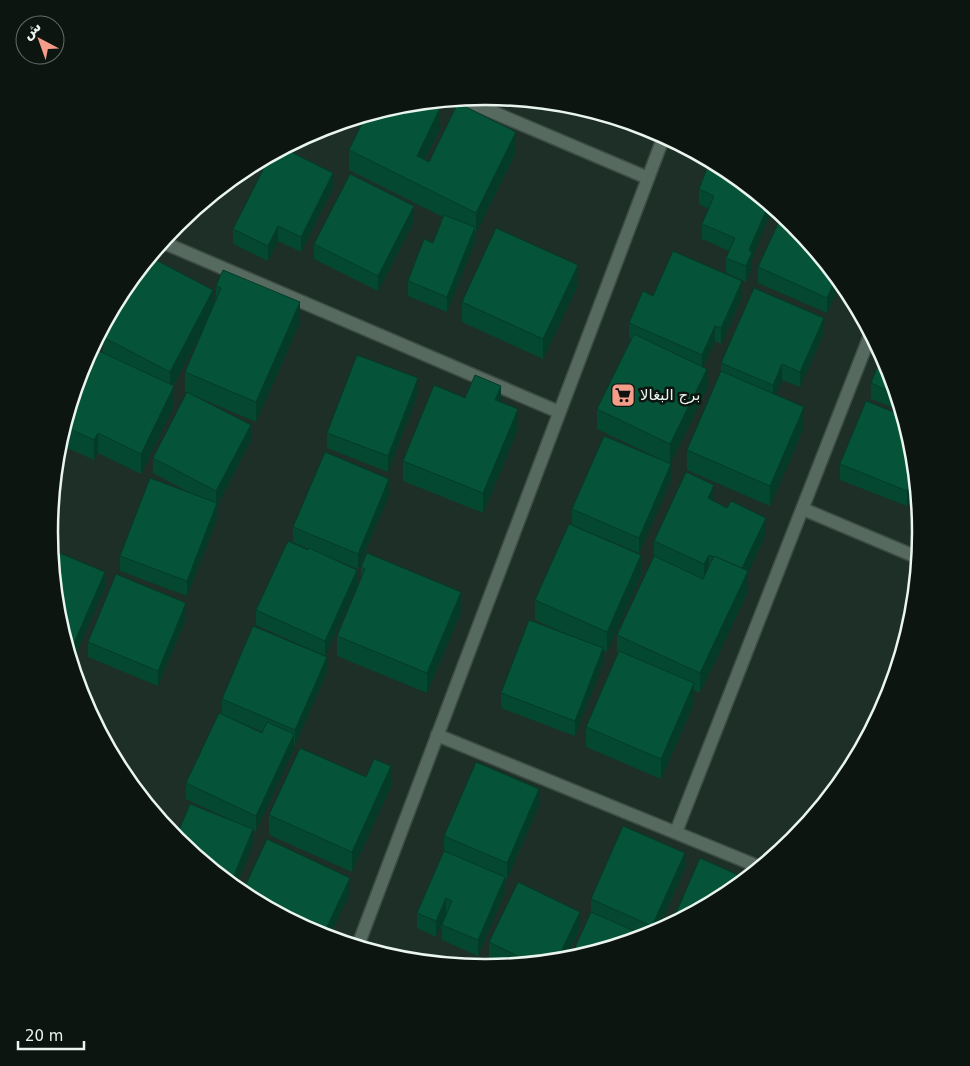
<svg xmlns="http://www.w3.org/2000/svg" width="970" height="1066" viewBox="0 0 970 1066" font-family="'DejaVu Sans',Vazirmatn,sans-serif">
<rect width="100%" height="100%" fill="#1d2f26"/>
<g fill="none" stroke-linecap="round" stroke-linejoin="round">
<g stroke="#3d4c45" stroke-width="15">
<g id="minor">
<path d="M462,99L648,178"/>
<path d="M162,242L559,412"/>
<path d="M803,509L919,558"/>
<path d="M437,735L762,868"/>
<path d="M676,832L871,333"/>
<path d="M357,948L664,136"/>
</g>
</g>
<use href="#minor" stroke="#576a60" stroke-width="12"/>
</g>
<g fill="#044831" fill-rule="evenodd">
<path d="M557,104L568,105L566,108Z"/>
<path d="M440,128L425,160L429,162L516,152L476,233L475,232V242L447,312L408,296V281L433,243L443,217L349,170V150Z"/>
<path d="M710,161L752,259V267L746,282L726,273V258L729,251L702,239V224L709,209L699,204V189Z"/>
<path d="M333,188L301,252L278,241L268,261L233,244V229Z"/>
<path d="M414,221L378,291L314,259V244Z"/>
<path d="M794,225L841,282L827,313L758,283V267Z"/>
<path d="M578,285L543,359L462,322V302Z"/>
<path d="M216,286L300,322L256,422L193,395L251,440L217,506V519L187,596L120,571V556L194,495L153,473V458L187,393L185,392V372L208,319L173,386L174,406L141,474L98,453L94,460L63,446V429L66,420L103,352V337L213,308L216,299Z"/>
<path d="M653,296L742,297L721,344L715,341L703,367L707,389L670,464L671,480L639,553L572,525V509L662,460L597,429V409L631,339L629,338V323Z"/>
<path d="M824,333L800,387L782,380L775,395L804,427L770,506L687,470V450L721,372V363Z"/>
<path d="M888,366L902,411L871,399V383Z"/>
<path d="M418,393L388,472L327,448V433Z"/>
<path d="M465,398L501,402L518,429L483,513L403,481V461Z"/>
<path d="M913,448L916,483L907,506L840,480V464Z"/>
<path d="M917,490L919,512L915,510V495Z"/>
<path d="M389,495L358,569L332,558L357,585L325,656L256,625V610L309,549L293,542V527Z"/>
<path d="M714,500L713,501L766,534L748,573V591L700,693L694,690V703L661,779L586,747V727L617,655V635L654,556V541Z"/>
<path d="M361,567L461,612L427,693L337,656V636L361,578Z"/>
<path d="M641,575L607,652L603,650V663L575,736L501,708V693L571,636L535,620V600Z"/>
<path d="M105,588L74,658L69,656L57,618Z"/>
<path d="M186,618L158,686L88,657V642Z"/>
<path d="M327,672L295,745H294V749L256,831L253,830V844L231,820L186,799V783L222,714V699ZM231,718L263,732L262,733Z"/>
<path d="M366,777L391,786L352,872L269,835V815Z"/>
<path d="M539,805L507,879L505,878V892L478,956L442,940V925L447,914L436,937L417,928V913L444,851V836Z"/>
<path d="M685,868L656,934L652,936L569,961L591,912V899Z"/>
<path d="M350,893L328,939L318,936L241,895Z"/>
<path d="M580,928L564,961L508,967L489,958V942Z"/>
</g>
<g fill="#043b28">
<path d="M440,108V128L417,176V156Z"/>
<path d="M516,132V152L476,233V213Z"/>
<path d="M333,173V188L301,252V237Z"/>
<path d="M769,204L773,208L752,259V267L746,282V266L749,250Z"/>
<path d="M414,206V221L378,291V276Z"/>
<path d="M278,226V241L268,261V246Z"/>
<path d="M475,227V242L447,312V297Z"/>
<path d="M578,265V285L543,359V339Z"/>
<path d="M836,277L841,282L827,313V298Z"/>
<path d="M742,281V297L721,344V328Z"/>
<path d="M213,290V310L170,392V372Z"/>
<path d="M300,302V322L256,422V402Z"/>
<path d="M824,318V333L800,387V372Z"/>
<path d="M715,326V341L702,370V355Z"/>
<path d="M782,364V380L773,400V385Z"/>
<path d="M707,369V389L670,464V444Z"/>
<path d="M418,378V393L388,472V456Z"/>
<path d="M174,386V406L141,474V454Z"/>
<path d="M501,386V406L495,400Z"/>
<path d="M804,407V427L770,506V486Z"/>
<path d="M518,409V429L483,513V493Z"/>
<path d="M251,425V440L217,506V519L187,596V581L216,504V491Z"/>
<path d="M98,433V453L94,460V440Z"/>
<path d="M671,464V480L639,553V538Z"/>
<path d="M915,471L916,483L907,506V491Z"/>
<path d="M389,479V495L358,569V554Z"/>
<path d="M714,485V500L708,514V498Z"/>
<path d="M766,518V534L748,573V591L700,693V673L741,570Z"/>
<path d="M641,555V575L607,652V632Z"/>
<path d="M709,555V571L704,580V564Z"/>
<path d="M357,570V585L325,656V641Z"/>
<path d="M105,572V588L74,658V643Z"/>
<path d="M461,592V612L427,693V673Z"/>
<path d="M186,603V618L158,686V671Z"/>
<path d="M603,648V663L575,736V721Z"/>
<path d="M327,657V672L295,745V730Z"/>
<path d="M73,658V669L71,662Z"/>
<path d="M694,683V703L661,779V759Z"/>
<path d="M294,734V749L256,831V816Z"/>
<path d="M391,766V786L352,872V852Z"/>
<path d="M539,789V805L507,879V863Z"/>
<path d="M253,829V844L235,889L230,885Z"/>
<path d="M685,853V868L656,934L652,936V926Z"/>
<path d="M505,877V892L478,956V940Z"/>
<path d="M350,878V893L328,939L324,938V933Z"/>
<path d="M446,898V914L436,937V921Z"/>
<path d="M580,912V928L564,961L556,962Z"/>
</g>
<g fill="#055439" stroke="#043b28">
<path d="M428,102L440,108L417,156L429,162L458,103L516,132L476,213L349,150L366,115L400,105Z"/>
<path d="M283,148L333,173L301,237L278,226L268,246L233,229L270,156Z"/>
<path d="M710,161L728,170L769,204L749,250L752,252L746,266L726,258L735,238L702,224L714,196L699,189Z"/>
<path d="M350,174L414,206L378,276L314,244Z"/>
<path d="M444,215L475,227L447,297L408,281L424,239L433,243Z"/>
<path d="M782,215L794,225L836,277L827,298L758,267Z"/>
<path d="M496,228L578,265L543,339L462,302Z"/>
<path d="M673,251L742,281L721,328L715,326L702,355L629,323L643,291L653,296Z"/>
<path d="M150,257L213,290L170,372L103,337L136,274Z"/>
<path d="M223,270L300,302L256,402L185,372L221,288L216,286Z"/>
<path d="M754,288L824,318L800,372L782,364L773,385L721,363Z"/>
<path d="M634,334L707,369L670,444L597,409Z"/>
<path d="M99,351L174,386L141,454L98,433L94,440L64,426L66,420Z"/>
<path d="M357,355L418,378L388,456L327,433Z"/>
<path d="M882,355L888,366L896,394L871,383Z"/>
<path d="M721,371L804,407L770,486L687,450Z"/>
<path d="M475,375L501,386L495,400L518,409L483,493L403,461L434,385L465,398Z"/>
<path d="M187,392L251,425L216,491L153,458Z"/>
<path d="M866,401L903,416L913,448L915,471L907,491L840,464Z"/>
<path d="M604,436L671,464L639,538L572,509Z"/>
<path d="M325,452L389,479L358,554L293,527Z"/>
<path d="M686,472L714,485L708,498L727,508L731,501L766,518L742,568L714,556V557L709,555L704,564L654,541Z"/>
<path d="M150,478L217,503L187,581L120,556Z"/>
<path d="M569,524L641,555L607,632L535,600Z"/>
<path d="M288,541L308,550L309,548L357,570L325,641L256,610Z"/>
<path d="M50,549L105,572L74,643L63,638L57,618Z"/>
<path d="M367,553L461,592L427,673L337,636L365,569L361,567Z"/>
<path d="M654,556L703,579L714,556L748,571L700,673L617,635Z"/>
<path d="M116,574L186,603L158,671L88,642Z"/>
<path d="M529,620L603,648L575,721L501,693Z"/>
<path d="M253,626L327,657L295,730L222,699Z"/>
<path d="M619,651L694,683L661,759L586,727Z"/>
<path d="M69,656L73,658L71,662Z"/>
<path d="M219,713L262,733L267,722L294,734L256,816L186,783Z"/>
<path d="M300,748L366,777L374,759L391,766L352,852L269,815Z"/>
<path d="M476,762L539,789L507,863L444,836Z"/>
<path d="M190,804L253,829L230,885L175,840Z"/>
<path d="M623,826L685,853L652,926L591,899Z"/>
<path d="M267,839L350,878L324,933L241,895Z"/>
<path d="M444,851L505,877L478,940L442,925L452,901L446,898L436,921L417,913Z"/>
<path d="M700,858L747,879L727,896L670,927Z"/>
<path d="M518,882L580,912L556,962L534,964L489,942Z"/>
<path d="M591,912L648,937L569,961Z"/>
</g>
<defs>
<g id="supermarket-square" transform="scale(1.25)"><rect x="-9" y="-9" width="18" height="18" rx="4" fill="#f49e8a" stroke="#0d1511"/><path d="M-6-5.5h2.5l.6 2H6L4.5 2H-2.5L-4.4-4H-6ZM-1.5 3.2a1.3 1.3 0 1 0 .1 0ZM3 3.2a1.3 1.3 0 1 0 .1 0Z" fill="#111"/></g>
</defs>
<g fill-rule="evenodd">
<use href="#supermarket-square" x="623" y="395"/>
</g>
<g text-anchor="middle" stroke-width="5" stroke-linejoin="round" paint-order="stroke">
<g font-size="15" fill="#eaf5ef" stroke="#0d1511" text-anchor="start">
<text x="640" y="400">برج البغالا</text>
</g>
</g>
<path d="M0 0H970V1066H0ZM58 532a427 427 0 1 1 854 0a427 427 0 1 1-854 0Z" fill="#0d1511" fill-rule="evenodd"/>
<path fill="none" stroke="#eaf5ef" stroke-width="2.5" d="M58 532a427 427 0 1 1 854 0a427 427 0 1 1-854 0Z"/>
<g transform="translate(40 40) rotate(319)"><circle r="24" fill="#0d1511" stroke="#656f6a"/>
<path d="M0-4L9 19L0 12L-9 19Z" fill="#f49e8a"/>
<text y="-8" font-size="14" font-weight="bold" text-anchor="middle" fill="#eaf5ef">ش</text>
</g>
<path d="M18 1041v8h66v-8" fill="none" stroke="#eaf5ef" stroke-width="2.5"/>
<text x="25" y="1041" font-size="15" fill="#eaf5ef" stroke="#0d1511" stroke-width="4" paint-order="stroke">20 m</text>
</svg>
